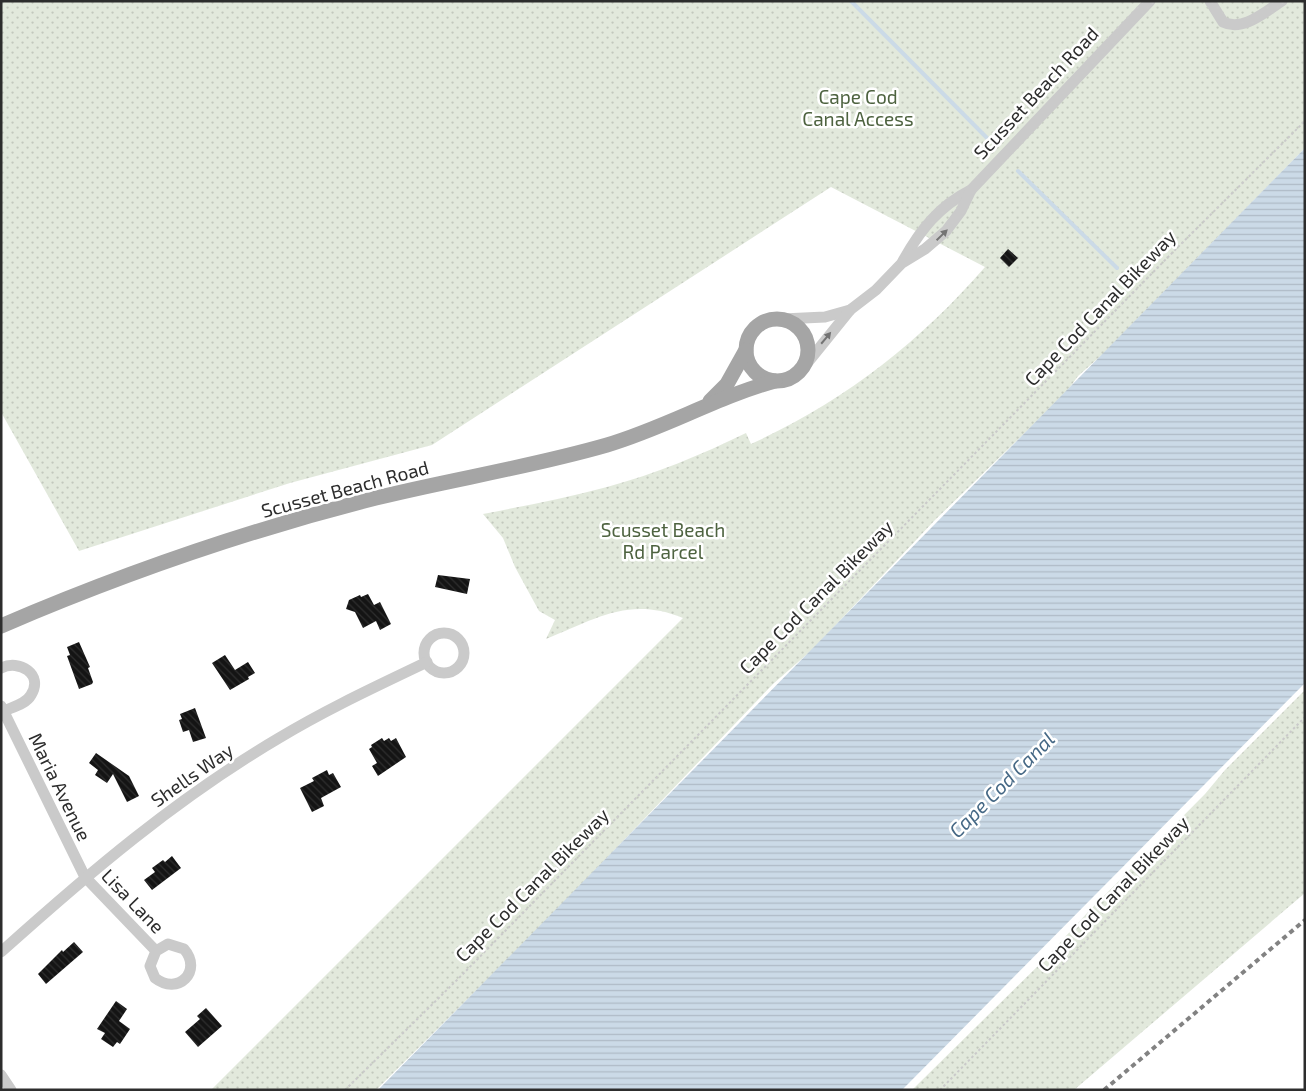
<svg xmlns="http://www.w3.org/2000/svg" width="1306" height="1091" viewBox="0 0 1306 1091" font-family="'Exo 2',sans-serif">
<defs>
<pattern id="park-dots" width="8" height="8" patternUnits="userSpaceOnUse" patternTransform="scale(1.25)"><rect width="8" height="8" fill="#e2e9dc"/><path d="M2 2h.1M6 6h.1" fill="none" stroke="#c2c8bd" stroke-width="1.8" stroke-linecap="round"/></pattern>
<pattern id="water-rules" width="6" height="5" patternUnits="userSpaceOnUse" patternTransform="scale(1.25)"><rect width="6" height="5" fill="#cbdae7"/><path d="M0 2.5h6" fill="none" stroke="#afbbc6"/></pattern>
<pattern id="building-back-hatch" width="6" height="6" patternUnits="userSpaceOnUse" patternTransform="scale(1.25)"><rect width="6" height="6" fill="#141414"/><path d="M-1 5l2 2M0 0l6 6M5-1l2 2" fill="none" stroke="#2e2e2e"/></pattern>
</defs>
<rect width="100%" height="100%" fill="#fff"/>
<g fill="url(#park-dots)">
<path d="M1,1H1305V148L1104,353L1078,376L1065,394L935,520L813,649L773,684L561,906L376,1090H211L683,618C629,596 596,619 546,639L555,620L539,611L515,567L503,538L483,514C524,506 566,498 607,487C655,474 701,455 746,433L751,444C843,402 919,343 985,267L831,187L432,445L290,483L79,551L1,412Z"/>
<path d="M1305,690V893L1074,1090H912L1043,961L1088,912L1205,794L1225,770Z"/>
</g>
<path fill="url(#water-rules)" d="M1305,148V683L902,1090H378Z"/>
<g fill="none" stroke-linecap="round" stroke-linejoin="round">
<g stroke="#cbdae7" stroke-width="4">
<path d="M851,1L990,141"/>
<path d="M1018,171L1117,268"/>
</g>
</g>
<g fill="url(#building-back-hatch)">
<path d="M1008,249L1018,258L1009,267L1000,258Z"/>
<path d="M438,575L470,579L467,594L435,587Z"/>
<path d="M368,594L374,605L380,602L391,624L380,630L376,621L363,628L355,612L346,609L349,600L360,595L361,597Z"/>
<path d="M79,642L90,667L88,668L93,682L92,684L79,689L67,656L70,655L67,647Z"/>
<path d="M225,655L235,670L248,662L255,673L248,677L249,679L230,690L212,663Z"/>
<path d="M195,708L206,738L193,742L189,730L183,732L179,720L182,719L180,714Z"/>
<path d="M382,738L384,741L389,738L391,741L396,738L406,757L378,776L372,766L377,763L369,749L372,747L371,745Z"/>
<path d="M96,753L129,776L139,796L127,802L113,774L107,783L95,775L98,770L89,763Z"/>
<path d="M327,770L329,775L333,773L341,787L321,798L324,806L312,812L300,788L314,781L312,778Z"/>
<path d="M172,856L181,868L152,890L144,880L155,872L152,868L163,860L165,862Z"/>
<path d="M74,942L83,952L46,984L38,974L62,950L63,952Z"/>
<path d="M116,1001L127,1009L119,1021L130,1029L120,1044L117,1042L113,1047L101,1039L105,1033L97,1029Z"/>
<path d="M206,1008L222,1026L198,1047L185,1032L200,1019L197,1016Z"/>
</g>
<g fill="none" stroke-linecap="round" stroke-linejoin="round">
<g stroke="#cacaca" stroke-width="2" stroke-dasharray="2.5 2.5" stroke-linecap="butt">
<path d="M345,1090L456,981L1175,250L1305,121"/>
<path d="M940,1090L1305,717"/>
</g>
<g stroke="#cacaca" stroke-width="11">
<path d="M1210,1L1223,22C1243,32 1265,12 1282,1"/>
<path d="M903,261C920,230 939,206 971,190"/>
<path d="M783,319L825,317L850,310"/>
<path d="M804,367L850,310L876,290L902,263L925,249L946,231L961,211L971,190L1150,1"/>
<circle cx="444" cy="653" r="20"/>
<path d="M1,668C19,659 44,674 31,695C26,704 13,707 4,711"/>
<path d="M1,706L85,877L156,951L168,944L184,949C203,971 178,996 155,978L150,966L156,951"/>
<path d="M1,952C89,873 177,798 279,738C327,709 377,686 427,662"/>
<path d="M1,1075L11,1090"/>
</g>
<g stroke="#a5a5a5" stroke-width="15">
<circle cx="777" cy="350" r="31"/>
<path d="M710,401L727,384L746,350"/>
<path d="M1,626C122,574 249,530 376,498C453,479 531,467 607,445C665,428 717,397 775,381"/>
</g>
<path stroke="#828282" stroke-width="4" stroke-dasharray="5 4" stroke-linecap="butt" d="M1104,1090L1305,920"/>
</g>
<defs><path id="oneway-solid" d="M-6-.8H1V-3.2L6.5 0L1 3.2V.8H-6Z" transform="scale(1.25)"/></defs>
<g fill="#747474">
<use href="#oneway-solid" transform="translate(942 235) rotate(-44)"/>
<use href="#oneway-solid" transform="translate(826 338) rotate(-50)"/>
</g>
<g text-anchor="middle" stroke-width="5" stroke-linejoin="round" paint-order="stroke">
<g font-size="19" fill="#2d2d2d" stroke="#fff">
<text transform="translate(1036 93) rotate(-47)" y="7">Scusset Beach Road</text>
<text transform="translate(1100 308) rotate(-46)" y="7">Cape Cod Canal Bikeway</text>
<text transform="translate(345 489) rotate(-15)" y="7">Scusset Beach Road</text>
<text transform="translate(816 597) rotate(-45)" y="7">Cape Cod Canal Bikeway</text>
<text transform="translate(192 775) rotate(-35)" y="7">Shells Way</text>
<text transform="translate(60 787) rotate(64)" y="7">Maria Avenue</text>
<text transform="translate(532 885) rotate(-45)" y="7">Cape Cod Canal Bikeway</text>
<text transform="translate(1113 894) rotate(-46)" y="7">Cape Cod Canal Bikeway</text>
<text transform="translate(133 901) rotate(46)" y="7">Lisa Lane</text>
</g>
<g font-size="19" fill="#4e6340" stroke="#fff">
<text x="858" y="104">Cape Cod<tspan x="858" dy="22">Canal Access</tspan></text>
<text x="663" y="537">Scusset Beach<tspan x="663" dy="22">Rd Parcel</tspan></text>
</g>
<g font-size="20" font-style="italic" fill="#456885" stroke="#fff">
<text transform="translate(1002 785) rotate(-45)" y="7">Cape Cod Canal</text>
</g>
</g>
<rect width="1306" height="1091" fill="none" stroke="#2d2d2d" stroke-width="5"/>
</svg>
